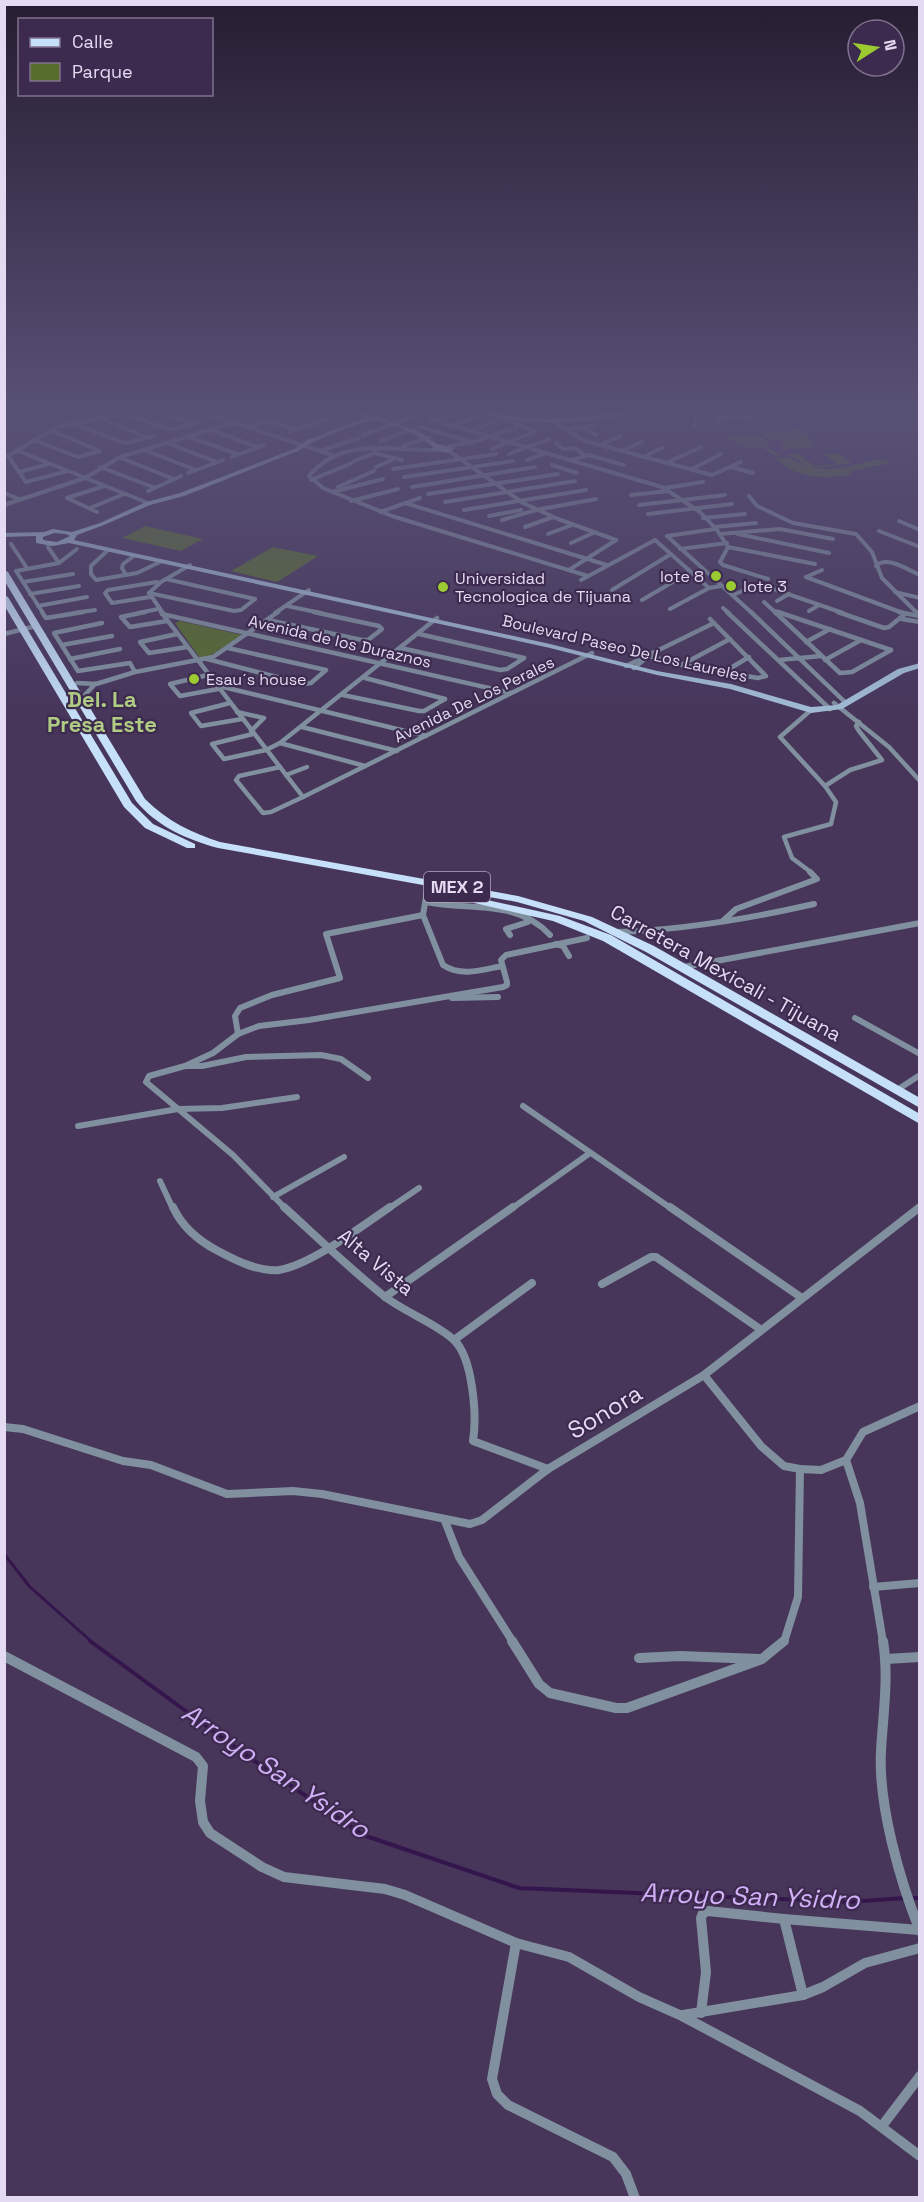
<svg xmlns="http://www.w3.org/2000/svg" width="924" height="2202" viewBox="0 0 924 2202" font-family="'Space Grotesk',sans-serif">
<rect width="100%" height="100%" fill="#47355a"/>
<g fill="#566d2b">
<path d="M798,429L815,441L809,443L813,447L785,449L779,445L785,444L782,439L770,440L762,434Z"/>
<path d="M757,434L772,445L765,446L781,456H775L762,447H746L726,437Z"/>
<path d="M796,453L815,466L837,464L824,454L838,453L852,463L812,468L806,466L788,454Z"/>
<path d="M788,457C810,472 829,471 855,465C869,462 877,456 891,463L853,470L848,475C823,479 794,478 776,458Z"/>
<path d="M145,526L203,539L181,551L122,538Z"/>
<path d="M273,547L318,556L277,582L231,571Z"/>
<path d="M180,621L242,635L210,656L200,658L175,623Z"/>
</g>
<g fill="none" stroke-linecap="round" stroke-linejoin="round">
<path stroke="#34164d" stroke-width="3" d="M4,1554L30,1587L92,1642"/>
<g stroke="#34164d" stroke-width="4">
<path d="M90,1641L246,1755L363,1835L519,1888L849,1902L905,1898"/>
<path d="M910,1898H920"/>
</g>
<g stroke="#80909f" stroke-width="4">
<path d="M159,412L193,423"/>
<path d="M202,412L332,455"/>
<path d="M305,412L324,419"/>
<path d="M695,412V426"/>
<path d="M719,412V424"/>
<path d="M126,414L171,430L199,422"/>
<path d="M375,417L391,412"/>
<path d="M499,417L535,431"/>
<path d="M718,417L753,418"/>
<path d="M103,419L146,437"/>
<path d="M430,419L662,487L700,512L717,530L728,547"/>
<path d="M270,421L293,429"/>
<path d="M435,421L459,412"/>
<path d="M554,422L585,441L712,475L741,462"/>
<path d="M74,424L125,443L155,436"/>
<path d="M454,425L476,417"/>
<path d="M248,427L299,412"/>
<path d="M420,427L471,442"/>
<path d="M584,428L596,435"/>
<path d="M211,430L258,447"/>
<path d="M565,430L594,426"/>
<path d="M290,431L330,418"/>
<path d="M471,431L495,421"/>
<path d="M363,435L427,412"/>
<path d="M190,437L237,454"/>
<path d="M34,440L78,457L100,451L50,430"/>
<path d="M381,441L413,429"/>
<path d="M167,443L217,462"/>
<path d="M556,443L563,449L575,448L585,455"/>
<path d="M599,445L620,436"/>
<path d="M403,446L430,437"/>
<path d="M450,446L473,442L516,428"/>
<path d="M374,447L375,453L402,460"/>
<path d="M492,449L534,432"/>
<path d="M16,450L148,503"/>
<path d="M144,450L196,470"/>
<path d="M436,450C390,451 342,436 309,476L323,488L392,516L588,576"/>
<path d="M320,451L359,438"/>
<path d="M449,451L523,503L558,519L616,540"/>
<path d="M621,451L642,442"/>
<path d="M509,454L549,439"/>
<path d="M232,457L264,445"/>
<path d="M643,457L662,448"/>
<path d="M121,458L174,479"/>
<path d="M527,460L546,453"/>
<path d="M572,460L589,455L624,465"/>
<path d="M354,461L375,453"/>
<path d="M666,463L701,447"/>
<path d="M552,465L577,473"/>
<path d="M100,467L153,487"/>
<path d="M376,467L394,459"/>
<path d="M731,467L753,473"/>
<path d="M393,469L496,454"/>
<path d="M692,469L721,454"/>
<path d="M67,471L26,482L8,456L57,427L132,412"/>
<path d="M19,472L49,464"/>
<path d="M188,473L223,460"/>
<path d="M404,477L513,461"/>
<path d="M311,480L352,463"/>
<path d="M338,487L374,471"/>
<path d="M412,487L535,467"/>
<path d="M665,488L703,482"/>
<path d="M148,491L181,476"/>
<path d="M332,492L383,479"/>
<path d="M4,493L19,499"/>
<path d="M428,494L558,474"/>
<path d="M631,495L669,491"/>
<path d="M749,496L757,506L793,523L856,534L872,552L882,578L917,613"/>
<path d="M67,498L104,486"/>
<path d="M67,498L97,512"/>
<path d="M351,501L398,489"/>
<path d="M445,502L575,481"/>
<path d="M405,503L607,565"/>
<path d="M4,505L85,478L120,457L233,423"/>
<path d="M639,505L725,495"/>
<path d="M90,508L124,494"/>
<path d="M464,510L586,490"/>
<path d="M380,512L420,498"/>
<path d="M648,514L732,504"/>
<path d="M489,516L521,510"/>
<path d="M703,518L745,514"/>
<path d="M502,520L536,510L596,499"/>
<path d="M899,521L920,530"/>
<path d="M525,527L553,517"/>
<path d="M714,527L756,523"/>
<path d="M879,531L920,547"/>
<path d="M548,534L572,525"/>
<path d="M720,534L780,529L833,539"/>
<path d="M738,534L829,553"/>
<path d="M667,536L752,613"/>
<path d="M667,536L715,529"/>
<path d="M571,543L593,533"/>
<path d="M11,544L27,568"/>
<path d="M49,544L48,547L59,563"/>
<path d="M728,547L815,564"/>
<path d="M728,547L720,562L723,565L768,579"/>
<path d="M680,549L727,543"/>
<path d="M108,550L91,566V574L96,580L137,573L160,562"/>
<path d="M876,566C887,555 908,570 920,575"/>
<path d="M569,570L616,540"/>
<path d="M126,575L122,568L123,564L134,556"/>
<path d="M806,577L903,613"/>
<path d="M806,577L822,570"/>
<path d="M166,579L255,599"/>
<path d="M581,580L655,540L709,588"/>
<path d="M23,582L73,574"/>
<path d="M612,590L671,554"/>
<path d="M895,592L920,598"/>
<path d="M149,593L234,611L241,610L255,599"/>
<path d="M30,594L79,586"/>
<path d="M733,595L759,584L843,613"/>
<path d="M150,597L112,603L105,593L108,590L157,582"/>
<path d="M642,600L690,572"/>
<path d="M777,601L789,594"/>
<path d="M764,602L776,613"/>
<path d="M38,606L87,597"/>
<path d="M287,606L321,613"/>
<path d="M723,608L729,613"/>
<path d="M670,609L709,588L721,586"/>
<path d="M775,611L782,613"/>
<path d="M809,611L819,605"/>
<path d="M43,613L16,571L59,563L77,549"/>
<path d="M74,613L95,610"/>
<path d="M138,613L158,609"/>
<path d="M163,613L149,593L161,582L190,565"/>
<path d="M275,613L309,590"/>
</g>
<g stroke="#80909f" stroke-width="4.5">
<path d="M42,612L46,618L83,612"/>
<path d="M145,612L121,617L130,627L167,621"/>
<path d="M161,612L303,797"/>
<path d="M727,612L830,709"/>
<path d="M751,612L846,703"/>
<path d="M775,612L840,673L852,672L891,650"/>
<path d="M778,612L891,650"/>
<path d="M838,612L884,628L889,627L905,614"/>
<path d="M899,612L919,616"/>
<path d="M916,612L920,616"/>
<path d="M162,614L511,693"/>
<path d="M902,619L920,622"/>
<path d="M268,620L362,640H368L382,629L379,626L314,612"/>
<path d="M102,623L54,633L78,671L130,663L135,672"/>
<path d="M4,634L36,626"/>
<path d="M177,634L140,642L149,653L187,647"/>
<path d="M419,634L524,658"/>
<path d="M806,642L830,629"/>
<path d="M62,645L112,636"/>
<path d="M401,648L500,670L507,669L524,658"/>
<path d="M645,655L682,665L758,678L766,676L710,619"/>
<path d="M70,659L120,649"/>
<path d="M207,659L304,684L311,683L326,670L228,648"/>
<path d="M779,660L821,656"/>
<path d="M825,660L861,640"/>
<path d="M683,664L730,639"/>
<path d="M626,666L714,623"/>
<path d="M634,668L651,654"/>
<path d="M724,672L749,657"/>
<path d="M208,675L170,684L180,696L218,689"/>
<path d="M365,678L445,699"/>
<path d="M77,683L96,684L135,672L213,657L278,612"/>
<path d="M215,685L426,736"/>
<path d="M85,695L95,684"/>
<path d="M343,695L419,711H424L445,699"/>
<path d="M230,703L191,713L201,726L242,719"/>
<path d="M834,703L889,747L920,781"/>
<path d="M811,710L780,737L825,786L836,802L831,824L784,837L792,858L812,873"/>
<path d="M237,712L264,718L251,731"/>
<path d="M302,727L397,751"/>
<path d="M253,734L212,744L224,759L266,750L280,743L437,618"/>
<path d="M280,743L365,766"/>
<path d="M280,767L239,776L236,780L263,813L271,812L303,797L592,653"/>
<path d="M286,775L307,767"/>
<path d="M825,786L850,770L882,760L859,731L856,726L859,722"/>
</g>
<g stroke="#80909f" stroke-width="6">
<path d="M427,891L423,915L443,965C461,977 482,970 502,966"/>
<path d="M426,902C469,911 517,899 550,935"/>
<path d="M723,921L736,909L817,879L810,872"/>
<path d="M616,932C683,930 748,919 814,904"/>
<path d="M510,935L506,929L528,922V917"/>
<path d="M556,944L563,946L569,956"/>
<path d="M684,967L920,923"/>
<path d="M452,998L498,997"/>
<path d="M855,1018L920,1054"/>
<path d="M238,1034L235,1016L240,1008L272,995L340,978L326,934L423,915"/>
<path d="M186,1066H202L246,1057L321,1055L341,1059L368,1078"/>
<path d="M897,1090L920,1075"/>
<path d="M523,1106L672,1209"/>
<path d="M78,1126L178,1109L222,1108L297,1097"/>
<path d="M160,1181L173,1209"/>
<path d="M273,1197L344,1157"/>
<path d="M286,1209L233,1155L146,1082L149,1076L185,1066L213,1053L238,1034L259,1026L309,1020L503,987L507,985V982L501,960L506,955L587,938"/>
<path d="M388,1209L419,1188"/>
<path d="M511,1209L590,1153"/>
<path d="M918,1209L920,1207"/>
</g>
<g stroke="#80909f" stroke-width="8">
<path d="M173,1207C182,1227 199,1241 218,1251C235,1260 258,1272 279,1270C311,1265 362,1226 390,1207"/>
<path d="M284,1207C317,1237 349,1268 384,1296C404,1312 436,1323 454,1340C473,1358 477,1416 473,1441L548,1469"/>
<path d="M670,1207L802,1298"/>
<path d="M602,1284L651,1257H656L760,1329"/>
<path d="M385,1297L513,1207"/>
<path d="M454,1340L532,1283"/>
<path d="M704,1375L761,1446L784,1466L800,1469L821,1470L846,1460L863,1432L920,1406"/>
<path d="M4,1427L23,1429L123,1461L151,1465L227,1494L293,1491L322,1494L470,1524L482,1520L548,1469L704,1375L920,1207"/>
<path d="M846,1460L860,1503L883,1642"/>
<path d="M445,1521L459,1557L513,1642"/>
<path d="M873,1587L920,1583"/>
<path d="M784,1642L798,1597L800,1469"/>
</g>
<g stroke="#80909f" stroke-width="10">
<path d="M512,1641L539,1684L550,1693L616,1708H627L762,1659L784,1641"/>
<path d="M883,1641C889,1678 883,1714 881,1751C878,1805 900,1881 920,1931"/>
<path d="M4,1656L196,1757L203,1766L200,1801L203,1822L210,1833L262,1867L284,1877L385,1889L405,1895L516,1943L492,2079L497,2094L508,2105L613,2157L626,2174L635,2198"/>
<path d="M639,1658L680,1656L759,1659"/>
<path d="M886,1659L920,1657"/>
<path d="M784,1919L919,1930"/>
<path d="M516,1943L569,1957L639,1997L682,2016L860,2111L920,2156"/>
<path d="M701,2013L706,1972L701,1918L703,1913L708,1911L784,1919L803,1995"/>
<path d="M683,2015L803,1995L823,1987L865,1963L920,1948"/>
<path d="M882,2126L920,2076"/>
</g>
<g fill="#a3bed6" fill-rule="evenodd">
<path d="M344,412L377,416V418L420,432L437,444L456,448L446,453L433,450V447C422,437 386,418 370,421C353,424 313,441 298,451L184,496L150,505L104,525L77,535L74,540L550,644L657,671L731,684L811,707L837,705L898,669L920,663V668L904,673L842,709L811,713L730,689L657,675L550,648L69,543L53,546L36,543V536L4,537V533L44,532L53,529L72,532L100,523L146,502L180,493L294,449L307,440L365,418ZM54,533L66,534L70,536L57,542L43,540V537Z"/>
<path d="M476,412H486L517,417L553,419L631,412C604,425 503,426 476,412Z"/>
</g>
<g fill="#c5e0f8" fill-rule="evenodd">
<path d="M4,570L8,572L145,799C167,821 192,833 220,842L518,896L592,917L654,946L920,1098V1108L646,952L584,921L517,902L218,848C188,840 156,826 136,801L4,580Z"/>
<path d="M4,595L8,597L132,803L153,824L195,844V848H187L145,828L124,807L4,605Z"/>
<path d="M478,898L560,916L611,935L920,1114V1124L603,941L553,921L474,903L472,901Z"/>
</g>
</g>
<linearGradient id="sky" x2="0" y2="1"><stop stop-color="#271d32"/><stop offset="0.57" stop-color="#585176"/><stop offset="1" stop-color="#585176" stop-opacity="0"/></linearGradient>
<rect width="924" height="720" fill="url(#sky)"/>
<g fill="#9cca31" stroke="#3d2b4f" stroke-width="2">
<circle cx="716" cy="576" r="6"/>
<circle cx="731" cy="586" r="6"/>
<circle cx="443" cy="587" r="6"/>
<circle cx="194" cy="679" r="6"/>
</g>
<g text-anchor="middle" stroke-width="4.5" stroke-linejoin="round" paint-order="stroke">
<g font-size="16" fill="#e4daf1" stroke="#3d2b4f" text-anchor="start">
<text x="704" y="582" text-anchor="end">lote 8</text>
<text x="455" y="584">Universidad<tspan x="455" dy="18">Tecnologica de Tijuana</tspan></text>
<text x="743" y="592">lote 3</text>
<text x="206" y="685">Esau´s house</text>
</g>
<g font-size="16" fill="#e4daf1" stroke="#3d2b4f">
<text transform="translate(340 641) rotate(13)" y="6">Avenida de los Duraznos</text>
<text transform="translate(625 648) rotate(13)" y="6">Boulevard Paseo De Los Laureles</text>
<text transform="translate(474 699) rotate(-26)" y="6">Avenida De Los Perales</text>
</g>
<rect fill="#3d2b4f" stroke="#b2a6c0" stroke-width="1.5" x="424" y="872" width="66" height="30" rx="4.5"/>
<g font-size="18" font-weight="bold" fill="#e4daf1">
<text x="457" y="893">MEX 2</text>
</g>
<g font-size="20" fill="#e4daf1" stroke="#3d2b4f">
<text transform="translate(726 973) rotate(29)" y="7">Carretera Mexicali - Tijuana</text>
<text transform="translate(376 1262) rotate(40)" y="7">Alta Vista</text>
</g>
<g font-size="22" font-weight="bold" fill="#b0cb83" stroke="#3d2b4f">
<text x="102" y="707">Del. La<tspan x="102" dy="25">Presa Este</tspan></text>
</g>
<g font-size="24" fill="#e4daf1" stroke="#3d2b4f">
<text transform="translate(605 1412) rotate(-31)" y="8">Sonora</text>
</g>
<g font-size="26" font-style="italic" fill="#d1b0f7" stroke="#3d2b4f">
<text transform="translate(276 1771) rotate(34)" y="9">Arroyo San Ysidro</text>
<text transform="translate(750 1896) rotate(2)" y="9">Arroyo San Ysidro</text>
</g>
</g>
<rect width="924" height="2202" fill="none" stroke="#e4daf1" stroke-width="12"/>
<rect x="18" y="18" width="195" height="78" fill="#3d2b4f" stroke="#807190" stroke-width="1.5"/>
<rect x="30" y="38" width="30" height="9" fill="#c5e0f8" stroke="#807190" stroke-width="1.5"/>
<text x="72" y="48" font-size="18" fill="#e4daf1">Calle</text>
<rect x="30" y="63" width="30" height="18" fill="#566d2b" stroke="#807190" stroke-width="1.5"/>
<text x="72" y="78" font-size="18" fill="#e4daf1">Parque</text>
<g transform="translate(876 48) rotate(78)"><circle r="28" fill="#3d2b4f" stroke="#807190" stroke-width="1.5"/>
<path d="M0-4.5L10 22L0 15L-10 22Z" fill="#9cca31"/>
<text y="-9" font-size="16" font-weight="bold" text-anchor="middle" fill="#e4daf1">N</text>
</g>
</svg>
